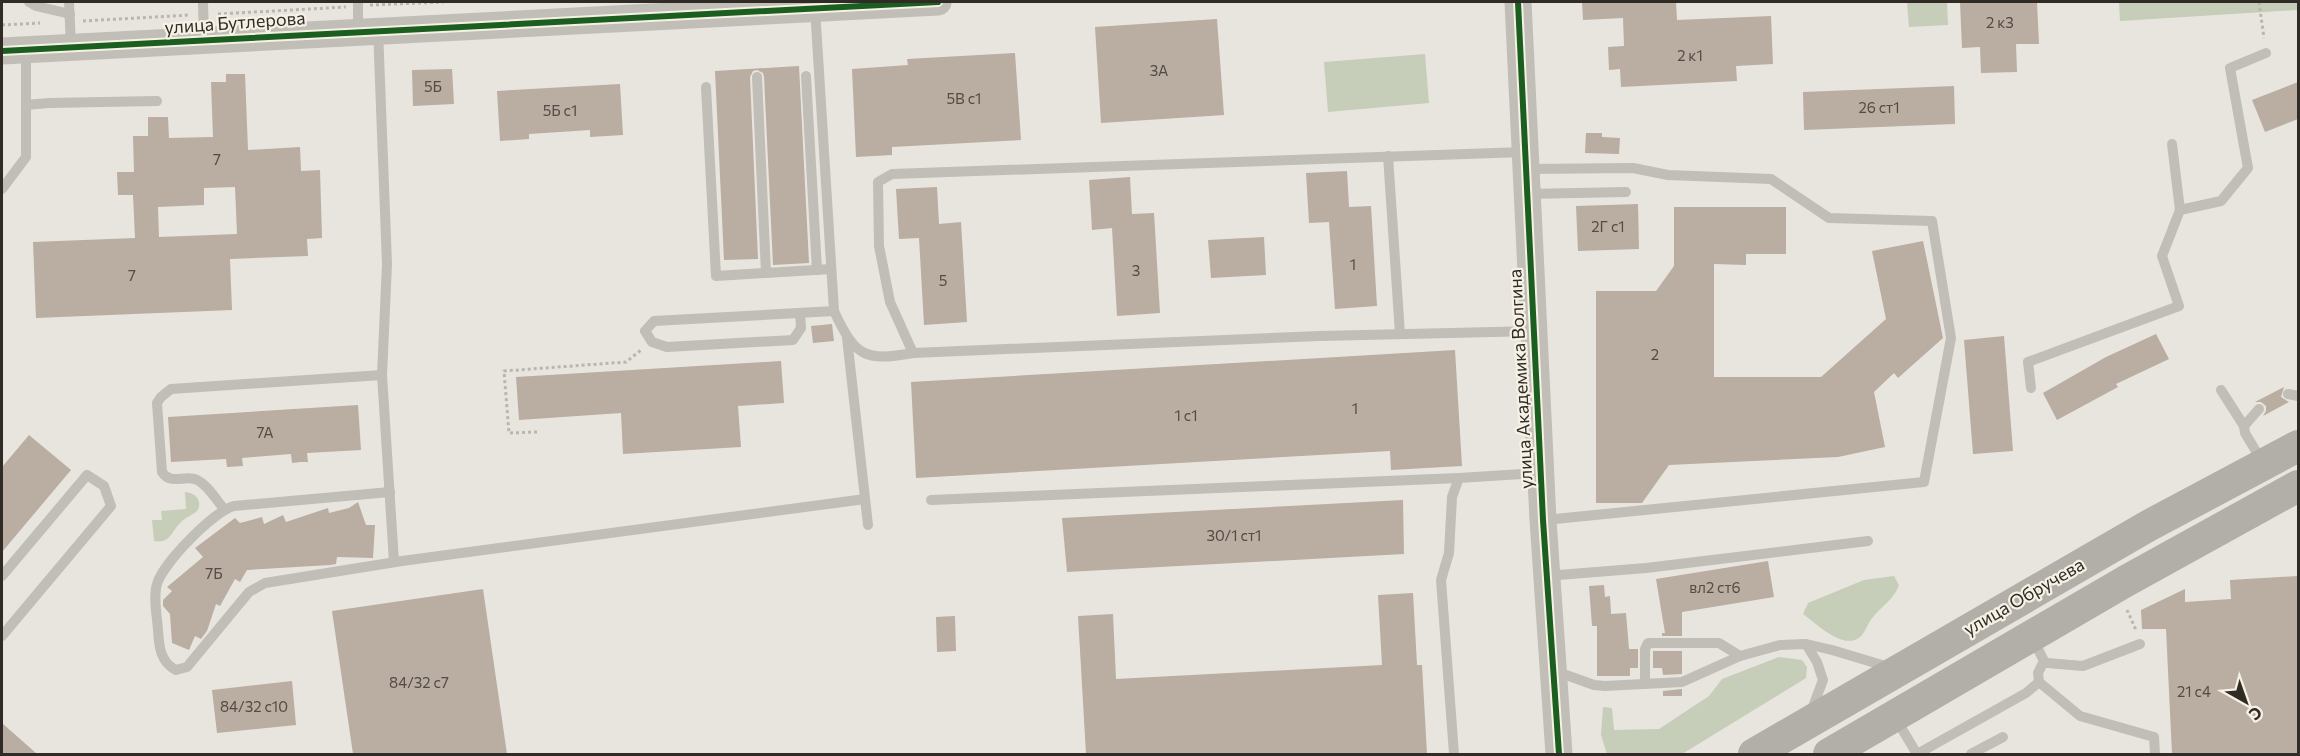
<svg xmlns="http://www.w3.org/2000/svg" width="2300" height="756" viewBox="0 0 2300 756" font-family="Commissioner,sans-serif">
<rect width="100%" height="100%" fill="#e8e5de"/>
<g fill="#c6cdb9">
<path d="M1907,2H1947L1948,25L1909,27Z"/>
<path d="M2119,2H2298V10L2120,21Z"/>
<path d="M1425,54L1429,103L1328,112L1324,62Z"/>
<path d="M185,492C196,493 202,500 198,510C193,515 186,517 181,522C171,532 170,544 154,541L152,520H162L161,511L186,509Z"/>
<path d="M1894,576L1899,585C1894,599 1882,606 1873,617C1868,622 1866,632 1860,637C1843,651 1816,623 1803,614L1808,603L1864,580Z"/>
<path d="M1779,657L1802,660L1807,667L1806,678L1682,754H1607L1601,735L1603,707L1612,708L1614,730L1659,729L1709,696L1722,679Z"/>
</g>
<g fill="#baada2" fill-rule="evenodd">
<path d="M1582,2H1676L1677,20L1771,16L1773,64L1736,66L1737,81L1621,87L1620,69L1609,70L1608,47L1624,46L1623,18L1583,20Z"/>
<path d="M1960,2H2037L2039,44H2016L2017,72L1981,73L1980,47L1962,48Z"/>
<path d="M1217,19L1224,115L1101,123L1095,27Z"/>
<path d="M1015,53L1021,140L892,147V155L856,157L852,69L908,65L907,59Z"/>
<path d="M799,66L809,263L773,265L764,77L763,73L757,70L753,71L750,77L758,259L724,260L715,71Z"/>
<path d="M452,69L454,104L413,106L412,70Z"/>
<path d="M226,74H245L248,150L300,147L301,171L320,170L322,238L307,239L308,256L230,259L232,310L36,318L33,242L135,238L133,195H118L117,172H134L133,136H148V117H168L169,138L213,137L211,82H226ZM235,187L237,234L159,237L158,207L204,205V188Z"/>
<path d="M2298,82V119L2265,132L2252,100Z"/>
<path d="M620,84L623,135L590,137V130L529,134V139L500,141L497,91Z"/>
<path d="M1954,86L1955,124L1804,130L1803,92Z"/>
<path d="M1586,133H1602V137L1620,138L1619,154L1585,153Z"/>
<path d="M1347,171L1349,207L1371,206L1377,306L1335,309L1329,222L1309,223L1306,173Z"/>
<path d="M1130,177L1132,214L1154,213L1160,313L1117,316L1112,228L1092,230L1089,180Z"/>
<path d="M937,187L939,224L961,222L967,322L924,325L919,238L899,239L896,189Z"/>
<path d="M1638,204L1639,249L1578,251L1576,206Z"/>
<path d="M1674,207H1786V254H1746V265L1714,264V377H1821L1886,319L1872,251L1923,241L1943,338L1898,378L1894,373L1874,392L1885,447L1838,457L1669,465L1642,503H1596V291H1656L1674,266Z"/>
<path d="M1264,237L1266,275L1211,278L1208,240Z"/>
<path d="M832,324L834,341L813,343L811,326Z"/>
<path d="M2156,334L2169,359L2116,384L2118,387L2057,420L2043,393L2106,357Z"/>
<path d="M2004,336L2013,451L1973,454L1964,340Z"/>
<path d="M1455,350L1462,466L1391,470L1390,451L916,478L911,382Z"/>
<path d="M781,361L784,403L738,406L741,447L623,454L621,413L519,420L516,377Z"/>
<path d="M2284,387L2281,397L2289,402L2263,416L2266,411V406L2261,402H2255Z"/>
<path d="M358,405L361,450L307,453L308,462H300L292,463L291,454L242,458L243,466L227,467L226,459L171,462L168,417Z"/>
<path d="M29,435L71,470L2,552V467Z"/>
<path d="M1403,500L1404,554L1067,572L1062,518Z"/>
<path d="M358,502L366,525H375L373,558L337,557L336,564L330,565L247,570L240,582L235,579L220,606L216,604L207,631L201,639L195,636L189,650L172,643L170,614L163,606V600L172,591L167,587L203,557L195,548L235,518L240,523L262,517L264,524L283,515L286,522L328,508L329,513L349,508Z"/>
<path d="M1768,561L1774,597L1682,612V636H1662V633H1665L1656,579Z"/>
<path d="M2298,576V754H2172L2166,629H2142L2141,610L2185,589V602L2231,599L2230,580Z"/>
<path d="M1604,585L1605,597L1610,596L1611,614L1626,613L1629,649H1638V668H1630V676H1597V626H1592L1589,586Z"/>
<path d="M483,589L507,754H353L332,611Z"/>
<path d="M1413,593L1417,665H1422L1427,754H1086L1078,616L1113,614L1116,679L1382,665L1378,595Z"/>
<path d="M955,616L956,651L937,652L936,617Z"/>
<path d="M1653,651H1682V674L1663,675L1662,668H1653Z"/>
<path d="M292,681L296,725L217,733L212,690Z"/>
<path d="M1682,689V696H1663V691Z"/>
<path d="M2,723L37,754H2Z"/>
</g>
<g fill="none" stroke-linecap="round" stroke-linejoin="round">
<g stroke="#bab6af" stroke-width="3" stroke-dasharray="3 3" stroke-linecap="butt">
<path d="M2259,2L2264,38"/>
<path d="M370,5L444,2"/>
<path d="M218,14L346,7"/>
<path d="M83,21L190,15"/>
<path d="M2,25L40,23"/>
<path d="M537,432L509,433L504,371L626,362L641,350"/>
<path d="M2127,610L2136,630"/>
</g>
<g stroke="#c1bdb7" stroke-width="10">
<path d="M29,2L36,6L70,14"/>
<path d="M69,2L71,46"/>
<path d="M203,2L204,40"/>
<path d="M358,2V30"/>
<path d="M815,8L834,311C855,356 864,362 913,353L1320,336L1534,331"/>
<path d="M378,29L387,264L382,375"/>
<path d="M806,76L817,270"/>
<path d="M757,77L766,273"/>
<path d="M706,87L716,276L831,269"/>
<path d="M26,105L49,103L157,101"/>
<path d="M2172,144L2180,210"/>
<path d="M1388,156L1400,334"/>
<path d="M1526,169L1633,168L1668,175L1771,179L1829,218L1932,221L1951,338L1924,482L1545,520"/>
<path d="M2,189L26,157V50"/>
<path d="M1527,194L1626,192"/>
<path d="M800,313L801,328L793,340L667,347L652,342L645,331L654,321L834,311"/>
<path d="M847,338L868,525"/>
<path d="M913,353L890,302L879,246L878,182L892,174L1524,152"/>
<path d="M2031,388L2028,362L2179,306L2162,256L2180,210L2221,201L2248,168L2230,68L2266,53"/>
<path d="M2221,390L2244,426L2245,433L2263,463"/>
<path d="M2288,394L2298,396"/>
<path d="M2244,426L2259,409"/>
<path d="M390,492L234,506C214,511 163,563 157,584C153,597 157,616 158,630C159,646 160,662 176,670L187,667L249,592L265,583L402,561L865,499"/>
<path d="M931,500L1459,478"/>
<path d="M224,509C217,501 208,485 197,480C185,474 171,486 162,472L157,403L161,397L171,389L382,375L394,562"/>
<path d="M2,576L87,475L104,486L111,506L2,636"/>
<path d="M1546,576L1646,568L1868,541"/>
<path d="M2033,639L2044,661L2047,663L2083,666L2140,644"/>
<path d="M1806,644L1817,662L1823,680L1811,712"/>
<path d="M2044,661L2038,673L2039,682L2080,716L2154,737L2155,754"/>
<path d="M1555,671L1594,685L1605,686L1682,682L1740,656L1780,645L1806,644L1832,650L1892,668"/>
<path d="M1645,684V649L1648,643H1719L1740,656"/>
<path d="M1896,719L1917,754L2026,693L2039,682"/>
<path d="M1454,754L1441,580L1449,553L1452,497L1459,478L1540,473"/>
<path d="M1971,754L2003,737"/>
</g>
<g stroke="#c1bdb7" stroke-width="27">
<path d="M1518,2L1543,520L1559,754"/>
<path d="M2,51C313,32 625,17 938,2"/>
</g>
<g stroke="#b2aea8" stroke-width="32">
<path d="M1754,754L2148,526L2298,446"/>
<path d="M1829,754L2126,581L2298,486"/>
</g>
<g stroke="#f6f1e5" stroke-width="10">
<g id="cycleway">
<path d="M1518,2L1543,520L1559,754"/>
<path d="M2,51C313,32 625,17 938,2"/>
</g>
</g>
<use href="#cycleway" stroke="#1b5e20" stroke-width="6"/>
</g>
<g text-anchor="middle" stroke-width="4.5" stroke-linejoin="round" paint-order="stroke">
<g font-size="15" fill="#534c45">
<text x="2000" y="28">2 к3</text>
<text x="1690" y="61">2 к1</text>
<text x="1159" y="76">3А</text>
<text x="433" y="92">5Б</text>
<text x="964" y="104">5В с1</text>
<text x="1879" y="113">26 ст1</text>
<text x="560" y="116">5Б с1</text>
<text x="217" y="165">7</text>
<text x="1608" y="232">2Г с1</text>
<text x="1353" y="270">1</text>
<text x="1136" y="276">3</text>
<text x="132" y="281">7</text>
<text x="943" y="286">5</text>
<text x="1655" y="360">2</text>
<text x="1355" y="414">1</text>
<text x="1186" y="421">1 с1</text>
<text x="265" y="438">7А</text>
<text x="1234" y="541">30/1 ст1</text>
<text x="214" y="579">7Б</text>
<text x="1715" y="593">вл2 ст6</text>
<text x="419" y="688">84/32 с7</text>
<text x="2194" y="697">21 с4</text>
<text x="254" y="712">84/32 с10</text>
</g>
<g font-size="18" fill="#312b26" stroke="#f6f1e5">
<text transform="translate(235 23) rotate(-4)" y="6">улица Бутлерова</text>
<text transform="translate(1521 379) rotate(-93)" y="6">улица Академика Волгина</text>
<text transform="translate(2024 597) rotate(-30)" y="6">улица Обручева</text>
</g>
</g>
<rect width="2300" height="756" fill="none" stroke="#312b26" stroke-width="6"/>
<g transform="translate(2246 702) rotate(140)" stroke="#f6f1e5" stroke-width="4.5" paint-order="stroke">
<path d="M0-4.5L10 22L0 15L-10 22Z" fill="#312b26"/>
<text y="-9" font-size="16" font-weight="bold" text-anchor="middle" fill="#312b26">С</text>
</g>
</svg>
